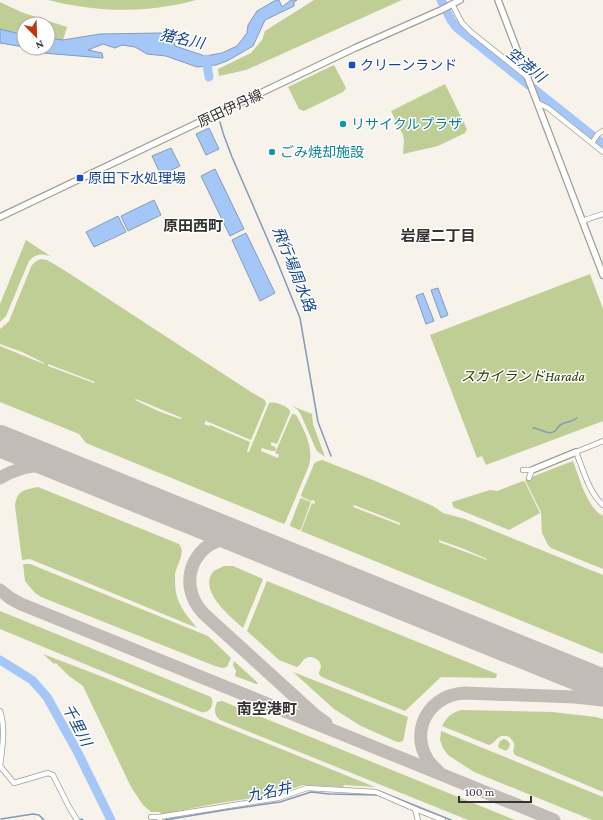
<svg xmlns="http://www.w3.org/2000/svg" width="603" height="820" viewBox="0 0 603 820" font-family="'Crimson Pro','Noto Sans JP',serif">
<rect width="100%" height="100%" fill="#f7f2ea"/>
<g fill="#bfce95" fill-rule="evenodd">
<path d="M48,0H196C187,2 178,5 168,6C128,13 87,10 48,0Z"/>
<path d="M314,0H402L246,70L219,76L218,69L251,53L262,40L265,31Z"/>
<path d="M0,2L21,12L67,27L63,40L48,38V24H24V35L0,29Z"/>
<path d="M334,65L346,88L343,92L304,111L299,109L288,87Z"/>
<path d="M445,84L467,129L465,133L438,146L403,154L404,141L403,135L391,111Z"/>
<path d="M26,240L50,256C41,253 35,254 29,261L6,316L0,322V304Z"/>
<path d="M41,259L47,260L64,270L251,392L265,400L266,404L251,440L206,421L204,424L209,426L210,425L250,442L247,452H249L269,403C276,401 285,406 290,410V413L277,444L271,442V445L275,447L276,449L275,451H272L262,448L261,451L278,458L279,455L275,453L292,414H294L297,416C305,432 315,450 308,468L285,523L284,524L86,443L79,434L0,402V346L44,364V363L22,352L0,344V329L6,324L9,321L31,267C33,263 36,261 41,259ZM48,364L95,382L94,383L48,366ZM136,399L182,418L180,419L158,411L135,400Z"/>
<path d="M590,274L603,309V421L486,465L482,456L477,458L430,335Z"/>
<path d="M292,406L312,414L313,424L325,457L317,451L315,447L301,415L298,410Z"/>
<path d="M322,460L373,480L433,506L443,513L465,519L603,575V654L301,531L312,503L314,504L315,502L313,500L311,501L302,497L301,495L314,464L316,462ZM354,505L400,523V525L353,507ZM439,540L464,549L487,559V560L439,542Z"/>
<path d="M573,461C579,477 587,508 603,516V569L551,548L548,545L542,533L541,512L525,480L539,474Z"/>
<path d="M523,481L525,482L540,513L509,530L453,507L452,502L490,490L497,491Z"/>
<path d="M38,487L179,544C186,553 177,564 175,574C175,580 175,587 176,593C179,607 188,617 197,628L30,559L22,560L15,506C17,490 24,490 38,487Z"/>
<path d="M301,498L311,502L301,529L299,530L290,526V525L300,499Z"/>
<path d="M23,564H30L208,636L231,658L227,667L222,668L215,666L41,597L35,593L25,581Z"/>
<path d="M224,566H233L263,579L243,628C231,617 198,591 213,572C216,569 221,568 224,566Z"/>
<path d="M267,581L497,674L496,678L441,677L405,711L324,678C322,677 320,676 319,674C319,671 320,670 321,667C321,660 313,655 306,658C302,660 301,665 297,667L279,660L247,631Z"/>
<path d="M0,611L211,697C215,704 210,714 201,712L0,629Z"/>
<path d="M43,654L98,675L375,787L344,785L343,787L303,785L278,794L214,804L162,814L159,812H151L143,805L131,787L83,686L69,676L56,663L54,664Z"/>
<path d="M234,661L257,682L258,684H256L235,676L236,671L233,665Z"/>
<path d="M293,672L408,717C406,724 405,735 403,741L400,742H397L361,726L334,709Z"/>
<path d="M222,701L515,820H468L220,720C214,715 214,709 217,702Z"/>
<path d="M461,710L552,712L596,717L603,719V792L515,755L513,751C515,746 515,743 511,739C510,737 508,736 506,736C497,734 496,743 489,745L442,726C447,717 451,713 461,710Z"/>
<path d="M441,731L603,797V820H592L474,772L448,755L443,748L440,740Z"/>
<path d="M504,739L507,740L510,744L509,748L506,751L499,748L498,746L500,741Z"/>
</g>
<g fill="#a5c7f7" stroke="#839bbb">
<path d="M276,0H279L282,7L291,0H297L294,2V6L265,20L253,46L227,61L216,65L197,67L166,56L147,54L135,47L122,45L115,48L103,44L88,50L102,53L103,58L43,53L27,48H48V38L63,40L100,34L161,33L184,40H173L175,46L205,56L222,53L237,46L247,33L248,25L257,11Z"/>
<path d="M0,29L24,35V47L0,43Z"/>
<path d="M209,128L219,149L206,155L196,134Z"/>
<path d="M171,148L180,166L161,175L152,156Z"/>
<path d="M215,169L244,229L230,236L201,176Z"/>
<path d="M154,200L161,215L128,231L121,216Z"/>
<path d="M118,216L126,232L94,247L86,232Z"/>
<path d="M246,233L275,293L260,301L232,240Z"/>
<path d="M438,288L448,315L441,318L431,290Z"/>
<path d="M423,293L434,321L426,324L416,296Z"/>
</g>
<g fill="none" stroke-linecap="round" stroke-linejoin="round">
<g stroke="#839bbb" stroke-width="1.5">
<path d="M220,122L223,133L232,157L277,261L300,318L318,422L331,456"/>
<path d="M533,428C540,428 548,436 555,431C557,429 559,425 562,424C567,421 571,423 577,418"/>
<path d="M379,791L451,820"/>
<path d="M1,819L33,814L39,815L44,820"/>
<path d="M81,819L83,820"/>
<path d="M165,820L225,810L280,802L311,792L329,794L377,795"/>
</g>
<g stroke="#a5c7f7" stroke-width="9">
<path d="M441,0L451,20L456,27L603,144"/>
<path d="M206,59L209,77"/>
<path d="M0,660L32,680L47,697L77,751L111,820"/>
</g>
<g stroke="#c1bdb6" stroke-width="13">
<path d="M0,478C25,463 49,462 76,472"/>
<path d="M248,541C202,526 170,579 204,614L315,715L326,723"/>
<path d="M0,590L10,598L21,604L554,820"/>
<path d="M577,674L603,687"/>
<path d="M438,771C405,744 422,695 465,693L575,697L603,700"/>
</g>
<path stroke="#c1bdb6" stroke-width="32" d="M0,441L603,685"/>
<g stroke="#a29d96" stroke-width="6">
<g id="minor">
<path d="M452,4L462,23L471,32L526,76"/>
<path d="M538,103L548,108L603,152"/>
<path d="M592,143L598,134L603,131"/>
<path d="M582,221L603,214"/>
<path d="M603,441L576,452C583,469 589,493 603,505"/>
<path d="M523,470H532L529,478"/>
<path d="M0,711C6,728 2,749 0,766L14,783L48,773L53,775L69,807L77,820"/>
<path d="M415,809L418,820"/>
<path d="M151,817H159"/>
<path d="M160,820L159,817L278,798L307,788L376,792L415,809L443,820"/>
</g>
</g>
<g stroke="#a29d96" stroke-width="8">
<g id="tertiary">
<path d="M498,0L603,275"/>
<path d="M0,217L355,48L441,10L460,0"/>
<path d="M532,470L576,452"/>
</g>
</g>
<use href="#minor" stroke="#fff" stroke-width="4.5"/>
<use href="#tertiary" stroke="#fff" stroke-width="5.5"/>
</g>
<g fill="#1a4fb4" stroke="#fff" stroke-width="1.5">
<rect x="348" y="61" width="8" height="8" rx="2"/>
<rect x="76" y="174" width="8" height="8" rx="2"/>
</g>
<g fill="#0f9aa8" stroke="#fff" stroke-width="1.5">
<circle cx="343" cy="124" r="4"/>
<circle cx="272" cy="152" r="4"/>
</g>
<g text-anchor="middle" stroke-width="3" stroke-linejoin="round" paint-order="stroke">
<g font-size="14" fill="#164399" stroke="#fff" text-anchor="start">
<text x="360" y="70">クリーンランド</text>
<text x="88" y="183">原田下水処理場</text>
</g>
<g font-size="14" fill="#353330" stroke="#fff">
<text transform="translate(230 108) rotate(-25)" y="5">原田伊丹線</text>
</g>
<g font-size="14" fill="#0d838f" stroke="#fff" text-anchor="start">
<text x="351" y="129">リサイクルプラザ</text>
<text x="280" y="157">ごみ焼却施設</text>
</g>
<g font-size="14" font-style="italic" fill="#303901" stroke="#fff">
<text x="523" y="381">スカイランドHarada</text>
</g>
<g font-size="15" font-style="italic" fill="#14478d" stroke="#fff">
<text transform="translate(182 39) rotate(12)" y="5">猪名川</text>
<text transform="translate(526 65) rotate(39)" y="5">空港川</text>
<text transform="translate(294 269) rotate(68)" y="5">飛行場周水路</text>
<text transform="translate(77 725) rotate(63)" y="5">千里川</text>
<text transform="translate(269 792) rotate(-12)" y="5">九名井</text>
</g>
<g font-size="15" font-weight="bold" fill="#353330" stroke="#fff">
<text x="193" y="231">原田西町</text>
<text x="438" y="241">岩屋二丁目</text>
<text x="267" y="714">南空港町</text>
</g>
</g>
<g transform="translate(36 36) rotate(157)"><circle r="19" fill="#ffffff" stroke="#aeadac"/>
<path d="M0-3L7 15L0 10L-7 15Z" fill="#bf3609"/>
<text y="-6" font-size="11" font-weight="bold" text-anchor="middle" fill="#353330">N</text>
</g>
<path d="M459 796v6h72v-6" fill="none" stroke="#353330" stroke-width="2"/>
<text x="465" y="796" font-size="12" fill="#353330" stroke="#ffffff" stroke-width="3" paint-order="stroke">100 m</text>
</svg>
